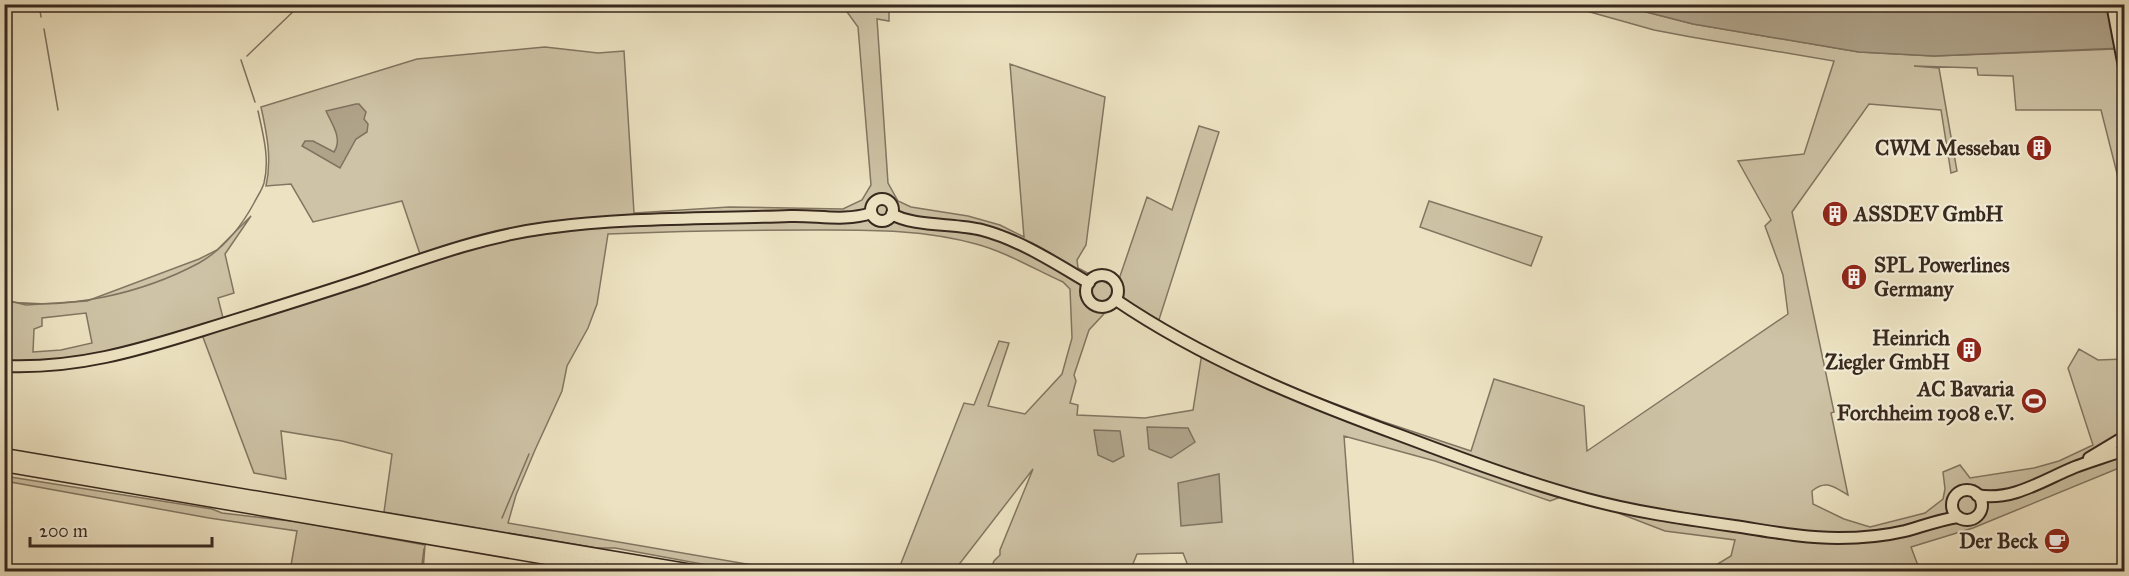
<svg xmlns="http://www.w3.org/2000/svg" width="2129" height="576" viewBox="0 0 2129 576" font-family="'IM FELL Great Primer',serif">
<rect width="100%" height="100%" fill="#ede3c2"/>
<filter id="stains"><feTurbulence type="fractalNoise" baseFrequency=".00333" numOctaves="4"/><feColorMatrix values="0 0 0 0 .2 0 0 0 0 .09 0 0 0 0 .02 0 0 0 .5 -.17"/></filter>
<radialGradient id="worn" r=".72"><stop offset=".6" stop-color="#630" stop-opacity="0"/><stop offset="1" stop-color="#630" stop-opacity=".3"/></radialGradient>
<g fill="#cec3a6" stroke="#827662" stroke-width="1.5" fill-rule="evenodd">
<path d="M842,5H889V21L877,19L888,183L898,201L911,207L968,216L1000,225L1024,237L1010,64L1105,97L1086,245L1077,260L1078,268L1116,288L1147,197L1172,210L1199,126L1219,132L1157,326L1115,302L1089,330L1074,375L1076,381L1070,403L1078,405L1077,415L1145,418L1193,410L1202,353L1275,386L1317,397L1381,421L1471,451L1494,379L1584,406L1587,451L1788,314L1783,275L1765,226L1771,220L1738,161L1804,154L1834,61L1691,37L1654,30L1565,5H1619L1693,24L1859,52L1934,56L2115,49L2124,94V201L2101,110H2016L2013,76L1978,75L1977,68L1914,66L1939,68L1957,171L1951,173L1941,110L1869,104L1792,212L1834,412L1831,413L1848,495C1834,487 1826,479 1812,491L1813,504L1844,519L1870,527L1925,513L1943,499L1945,489L1943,472L1960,465L1970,478L2034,468L2059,461L2093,445L2068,368L2079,349L2098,360L2124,359V434L2102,463L2124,456V466L1973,528L1911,547L1920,571H1706L1731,556L1735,540L1665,531L1569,494L1550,501L1435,461L1344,436L1354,571H1190L1183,553L1137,554L1130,571H990L994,561L1000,555V550L1033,469L954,571H898L964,403L974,405L999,341L1009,343L988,406L1025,414L1062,374L1072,338L1070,289L1063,282C1034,269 1006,252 976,244C923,229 867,230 813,230C745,230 677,231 608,234L597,304L588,328L567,366L562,391L535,450L516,495L508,523L787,571H740L615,548H597L384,512L392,454L342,441L281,431L286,479L254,473L201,332L94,362L5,364V300L26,305L87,301L199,259L217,250L251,216L225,254L234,293L218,298L224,322L422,260L402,201L313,222L291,184L266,186C272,159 267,134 261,107L417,59L545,47L598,53L624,51L634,213L729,207L843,209L862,200L871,185L858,27ZM86,313L92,343L61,350L33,352L34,329L42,326V318Z"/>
<path d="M1429,201L1542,237L1531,266L1420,227Z"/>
<path d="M4,476L212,509L222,513L300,522L425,545L423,571H290L297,531L209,518L5,481Z"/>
</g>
<g fill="#afa38a" stroke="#7f725f" stroke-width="1.5">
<path d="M1619,5H2124V48L1934,56L1859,52L1693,24Z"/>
<path d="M356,104H359L366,112L364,119L368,124L367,132L356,139L340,168L302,146L305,141H313L334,152C343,139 332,124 326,111Z"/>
<path d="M1147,427L1188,428L1195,442L1171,458L1149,449Z"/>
<path d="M1094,430L1120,431L1124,456L1113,462L1098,455Z"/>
<path d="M1219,474L1222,522L1181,526L1178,483Z"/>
</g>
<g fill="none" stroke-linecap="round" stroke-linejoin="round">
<g stroke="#7f725f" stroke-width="1.5">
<path d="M39,4L41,17"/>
<path d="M44,29L58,110"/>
<path d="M247,56L301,4"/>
<path d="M241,60L255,102"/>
<path d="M4,301C67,311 143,293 199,263C222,250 241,227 254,203C257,197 262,190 264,183C270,159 263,134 258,111"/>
<path d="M502,518L529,454"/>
<path d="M421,572L424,549"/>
</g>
<g stroke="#37281e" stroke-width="14">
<g id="major">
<path d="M2112,4L2124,67"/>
<circle cx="882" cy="210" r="11"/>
<path d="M892,214C913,227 955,223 982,230C1020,240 1055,263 1089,283"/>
<circle cx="1102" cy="291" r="16"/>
<path d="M1116,300C1203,359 1303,400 1402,436C1463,459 1524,482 1587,499C1635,512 1685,519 1734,526C1768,531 1803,538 1838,538C1860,538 1884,536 1905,531C1923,526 1939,520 1958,517"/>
<path d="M4,366C76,369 136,351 203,330C258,313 313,296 367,278C425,258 485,236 546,228C627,217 709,219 790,216C817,215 845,222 871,213"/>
<path d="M2089,458L2124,437"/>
<circle cx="1967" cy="505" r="15"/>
<path d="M1977,495C2012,502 2045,479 2075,467C2091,461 2108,456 2124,450"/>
</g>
</g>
<g stroke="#37281e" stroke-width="15">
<g id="highway">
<path d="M4,455L698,572"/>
<path d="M4,465L628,572"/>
</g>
</g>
<use href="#major" stroke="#ede3c2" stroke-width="10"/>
<use href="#highway" stroke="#ede3c2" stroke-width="12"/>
</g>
<defs>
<g id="building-disc" transform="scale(1.35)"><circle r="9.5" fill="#8f2418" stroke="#f3edd7"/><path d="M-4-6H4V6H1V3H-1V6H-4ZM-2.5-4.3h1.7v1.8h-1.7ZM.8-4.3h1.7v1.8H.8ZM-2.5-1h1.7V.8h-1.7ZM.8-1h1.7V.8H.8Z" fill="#fff"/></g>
<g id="stadium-disc" transform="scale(1.35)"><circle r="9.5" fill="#8f2418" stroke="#f3edd7"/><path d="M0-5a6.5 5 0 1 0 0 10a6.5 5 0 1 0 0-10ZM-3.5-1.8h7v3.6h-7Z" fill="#fff"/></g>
<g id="cafe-disc" transform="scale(1.35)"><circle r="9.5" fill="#8f2418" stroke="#f3edd7"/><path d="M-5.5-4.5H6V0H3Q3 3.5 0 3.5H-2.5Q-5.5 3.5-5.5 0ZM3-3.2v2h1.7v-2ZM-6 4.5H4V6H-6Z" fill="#fff"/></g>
</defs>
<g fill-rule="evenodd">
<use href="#building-disc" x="2039" y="148"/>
<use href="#building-disc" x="1835" y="214"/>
<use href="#building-disc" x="1854" y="277"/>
<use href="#building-disc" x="1969" y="350"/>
<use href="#stadium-disc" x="2034" y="401"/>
<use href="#cafe-disc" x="2057" y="541"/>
</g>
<g text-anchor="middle" stroke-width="4.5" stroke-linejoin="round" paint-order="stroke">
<g font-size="21" font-weight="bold" fill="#37281e" stroke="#f3edd7" text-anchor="end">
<text x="2020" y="155">CWM Messebau</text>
<text x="1854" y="221" text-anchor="start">ASSDEV GmbH</text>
<text x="1874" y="272" text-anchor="start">SPL Powerlines<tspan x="1874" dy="24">Germany</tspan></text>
<text x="1950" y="345">Heinrich<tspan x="1950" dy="24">Ziegler GmbH</tspan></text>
<text x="2014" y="396">AC Bavaria<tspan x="2014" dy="24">Forchheim 1908 e.V.</tspan></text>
<text x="2038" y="548">Der Beck</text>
</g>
</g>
<rect width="2129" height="576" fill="none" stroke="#ede3c2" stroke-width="24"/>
<rect x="6" y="6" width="2117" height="564" fill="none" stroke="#37281e" stroke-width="3"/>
<rect x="12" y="12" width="2105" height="552" fill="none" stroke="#37281e" stroke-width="1.5"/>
<path d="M30 537v9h182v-9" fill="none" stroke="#37281e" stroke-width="3"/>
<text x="39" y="537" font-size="18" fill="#37281e" stroke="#f3edd7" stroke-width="4.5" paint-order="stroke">200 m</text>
<rect width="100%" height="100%" filter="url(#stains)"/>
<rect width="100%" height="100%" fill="url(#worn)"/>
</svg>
